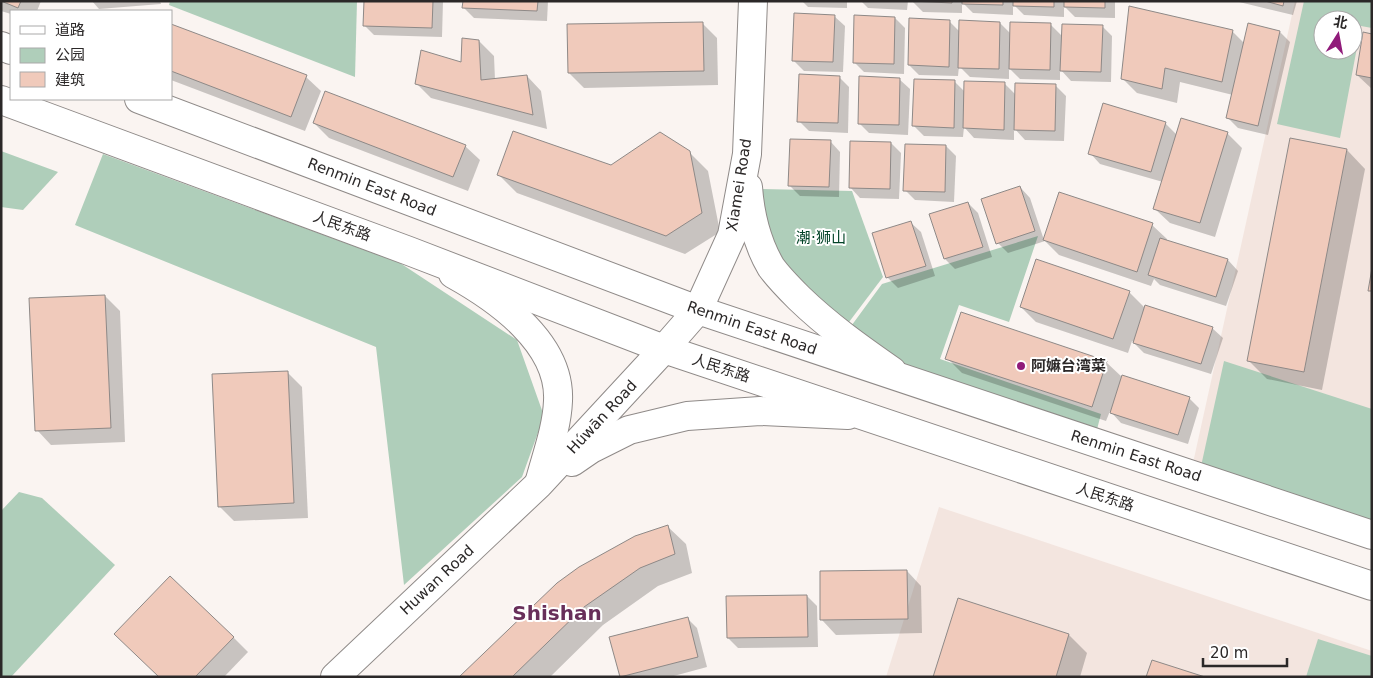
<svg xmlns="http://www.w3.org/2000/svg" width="1373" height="678" viewBox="0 0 1373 678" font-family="'DejaVu Sans','Noto Sans SC',sans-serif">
<rect width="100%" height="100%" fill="#faf4f1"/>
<g fill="#f3e5df" fill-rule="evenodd">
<path d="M1295,1H1372V533L1191,472ZM1323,20H1353V50H1323Z"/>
<path d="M939,507L1372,651V677H886Z"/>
</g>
<g fill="#afceba" fill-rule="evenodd">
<path d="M170,1H357L355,77L169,5Z"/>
<path d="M1304,1H1372V28L1361,26L1340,138L1277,124ZM1323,20H1353V50H1323Z"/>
<path d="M1,151L58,172L23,210L1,207Z"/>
<path d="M103,154L400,263L517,340L544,416L522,477L404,585L376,347L75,225Z"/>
<path d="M757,189L852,191L883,277L843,330L785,267L761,225Z"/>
<path d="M1038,236L1009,322L959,305L940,359L1101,414L1095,437L909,374L849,329L882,284Z"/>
<path d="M1224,361L1372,409V526L1200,471Z"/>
<path d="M19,492L42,498L115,565L11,677H1V511Z"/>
<path d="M1318,639L1372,656V677H1306Z"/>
</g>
<g fill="#0003">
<path d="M1,1H41L37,11H11V14L1,11Z"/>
<path d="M92,1H160L161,4L99,9Z"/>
<path d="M365,1H443L442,37L374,35L364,25Z"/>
<path d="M464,1H548L547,21L474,18L464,8Z"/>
<path d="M802,1H847V8L808,7Z"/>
<path d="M861,1H908L907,10L868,8Z"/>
<path d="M912,1H1115V18L1075,17L1064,6V17L1024,15L1013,4V15L973,13L962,2V13L923,12Z"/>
<path d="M1235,1H1297L1293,15Z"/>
<path d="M834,16L845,26L843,72L804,71L793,60Z"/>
<path d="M895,18L905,28L904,74L864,72L854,62Z"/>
<path d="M949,21L960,32L1000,23L1011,34L1051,25L1062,36L1102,26L1112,36L1111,82L1071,81L1060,69V80L1020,79L1009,68V79L970,77L959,66L958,76L919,75L909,65Z"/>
<path d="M702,23L717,38L718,85L584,88L569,73Z"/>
<path d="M171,26L306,77L321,91L305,131L171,80Z"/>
<path d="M1232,31L1245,44L1280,32L1290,42L1268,135L1238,128L1228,118L1233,95L1180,82L1177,103L1137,93L1122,78Z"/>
<path d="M1372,35V89L1357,75Z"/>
<path d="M479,41L494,56L495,80L527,76L541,91L547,129L431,98L416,83L462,63Z"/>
<path d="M839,77L849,87L848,133L809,131L799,121Z"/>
<path d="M899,79L910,89L908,135L869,133L859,123Z"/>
<path d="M954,81L965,92L1005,84L1016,95L1056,86L1066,96L1064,141L1025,140L1014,128V140L974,138L964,127L963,137L924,136L914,126Z"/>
<path d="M314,123L465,146L480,160L468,191L329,138Z"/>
<path d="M1165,123L1177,135L1227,133L1242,148L1215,237L1170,223L1155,209L1163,182L1100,164L1090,153Z"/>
<path d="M830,141L840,152L839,197L800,196L790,186Z"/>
<path d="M891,143L901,153L899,199L860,198L850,187Z"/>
<path d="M946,146L956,156L954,202L915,200L905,190Z"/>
<path d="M1347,150L1365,169L1322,390L1267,379L1249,361Z"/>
<path d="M689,152L708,171L720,232L685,254L517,193L498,174L611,167Z"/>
<path d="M1020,187L1030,198L1044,240L1152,225L1167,239V241L1228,260L1238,271L1226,306L1160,285L1154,279L1151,286L1059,255L1045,241L1008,253L998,243Z"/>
<path d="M968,203L978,213L992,257L955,269L945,259Z"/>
<path d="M910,222L921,232L935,276L898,288L888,278L873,234Z"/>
<path d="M1129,292L1145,308L1212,328L1223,338L1211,374L1144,353L1132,341L1128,353L1036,322L1021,307Z"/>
<path d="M105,296L120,311L125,442L51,445L37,430Z"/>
<path d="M947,358L1106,362L1123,378L1189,398L1199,408L1188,444L1121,423L1110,411L1106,421L962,373Z"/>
<path d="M287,372L302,387L308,518L234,521L219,506Z"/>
<path d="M667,526L686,544L692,573L658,586L603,625L550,677H460Z"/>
<path d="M907,571L921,586L922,633L836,635L822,620Z"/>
<path d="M807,596L817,606L818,647L738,648L728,638Z"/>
<path d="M959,600L1069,635L1087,653L1080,677H934Z"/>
<path d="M687,618L697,628L707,667L670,677L621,676Z"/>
<path d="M233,637L248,652L224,677H160Z"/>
</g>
<g fill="#f0cabb" stroke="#8e8987">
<path d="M1,1H21L18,8Z"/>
<path d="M364,1H433L432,28L363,26Z"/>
<path d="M463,1H538L537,11L462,8Z"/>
<path d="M911,1H952V3Z"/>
<path d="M962,1H1003V5L962,4Z"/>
<path d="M1013,1H1054V7L1013,6Z"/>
<path d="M1064,1H1105V8L1064,7Z"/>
<path d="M1265,1H1284L1283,6Z"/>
<path d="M1129,6L1233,30L1222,82L1165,68L1162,89L1121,79Z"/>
<path d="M794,13L835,15L833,62L792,61Z"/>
<path d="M854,15L895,17L894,64L853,63Z"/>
<path d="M909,18L950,20L949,67L908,65Z"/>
<path d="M959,20L1000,22L999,69L958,68Z"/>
<path d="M703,22L704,71L568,73L567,24Z"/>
<path d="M1010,22L1051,23L1050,70L1009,69Z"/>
<path d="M1248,23L1280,31L1258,126L1226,118Z"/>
<path d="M171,24L307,75L291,117L171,71Z"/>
<path d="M1062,24L1103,25L1101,72L1060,71Z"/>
<path d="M1363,32L1372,34V78L1356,75Z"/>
<path d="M462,38L479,40L481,80L527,75L533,115L415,84L421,50L461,62Z"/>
<path d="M799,74L840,76L838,123L797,122Z"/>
<path d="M859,76L900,78L899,125L858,124Z"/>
<path d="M914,79L955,80L954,128L912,126Z"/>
<path d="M964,81L1005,82L1004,130L963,128Z"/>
<path d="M1015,83L1056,84L1055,131L1014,130Z"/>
<path d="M325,91L466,145L453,177L313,123Z"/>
<path d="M1103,103L1166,122L1151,172L1088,154Z"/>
<path d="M1181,118L1228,132L1200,223L1153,209Z"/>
<path d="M513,131L611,165L660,132L690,151L702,213L666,236L497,175Z"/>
<path d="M1290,138L1347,149L1304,372L1247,361Z"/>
<path d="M790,139L831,140L829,187L788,186Z"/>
<path d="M850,141L891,142L890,189L849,188Z"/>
<path d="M905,144L946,145L945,192L903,191Z"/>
<path d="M1020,186L1035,231L996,244L981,199Z"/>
<path d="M1059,192L1153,223L1137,272L1043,240Z"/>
<path d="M968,202L983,247L944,259L929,214Z"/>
<path d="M911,221L926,266L886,278L872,233Z"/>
<path d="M1160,238L1228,259L1216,297L1148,275Z"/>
<path d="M1036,259L1130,291L1113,339L1020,307Z"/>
<path d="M1372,268V291H1368Z"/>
<path d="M105,295L111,428L35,431L29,298Z"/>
<path d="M1145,305L1213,327L1201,364L1133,343Z"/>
<path d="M961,312L1107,361L1092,407L945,359Z"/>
<path d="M288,371L294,503L218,507L212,374Z"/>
<path d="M1122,375L1190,397L1178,435L1110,413Z"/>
<path d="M668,525L675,554L640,568L584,607L512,677H459L557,583L579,567L635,536Z"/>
<path d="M907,570L908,619L820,620V571Z"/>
<path d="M170,576L234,637L195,677H159L114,634Z"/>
<path d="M807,595L808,637L727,638L726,596Z"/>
<path d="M958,598L1069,634L1056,677H933Z"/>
<path d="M688,617L698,657L620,677L609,637Z"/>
<path d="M1152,660L1205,677H1146Z"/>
</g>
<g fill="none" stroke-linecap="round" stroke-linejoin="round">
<g stroke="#8f8a88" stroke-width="30">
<g id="tertiary">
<path d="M748,187C750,214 757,243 771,267C779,278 789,288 799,298C828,326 859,348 892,371"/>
<path d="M453,274C498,299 561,343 558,401C557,427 547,454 540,480"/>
<path d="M572,462L591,449L629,430L687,416L760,411L848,415"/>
<path d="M335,677L539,484L664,349L698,310L732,235L747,154L753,1"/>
</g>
</g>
<g stroke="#8f8a88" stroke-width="30">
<g id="primary">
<path d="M1,46L11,50"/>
<path d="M139,99L698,310L1372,535"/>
<path d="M1,100L409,251L664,349L1372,586"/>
</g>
</g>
<use href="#tertiary" stroke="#fff" stroke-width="28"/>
<use href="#primary" stroke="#fff" stroke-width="28"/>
</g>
<circle fill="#901b7a" stroke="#fff" stroke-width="2" cx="1021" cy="366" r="5"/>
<g text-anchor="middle" stroke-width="4" stroke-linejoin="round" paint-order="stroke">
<g font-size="15" fill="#2b2828" stroke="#fff">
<text transform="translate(739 185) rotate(-81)" y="5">Xiamei Road</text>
<text transform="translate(372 187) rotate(21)" y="5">Renmin East Road</text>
<text transform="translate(342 226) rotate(20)" y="5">人民东路</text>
<text transform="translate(752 328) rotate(19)" y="5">Renmin East Road</text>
<text transform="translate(721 368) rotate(18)" y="5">人民东路</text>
<text transform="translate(602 417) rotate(-47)" y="5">Húwān Road</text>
<text transform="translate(1136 456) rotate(18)" y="5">Renmin East Road</text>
<text transform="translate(1105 497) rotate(18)" y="5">人民东路</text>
<text transform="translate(437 580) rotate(-43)" y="5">Huwan Road</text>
</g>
<g font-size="15" fill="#024327" stroke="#fff">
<text x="821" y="243">潮·狮山</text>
</g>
<g font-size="15" font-weight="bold" fill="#2b2828" stroke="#fff" text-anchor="start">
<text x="1031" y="371">阿嫲台湾菜</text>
</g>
<g font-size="20" font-weight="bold" fill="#682f5a" stroke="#fff">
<text x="557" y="620">Shishan</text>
</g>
</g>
<rect width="1373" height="678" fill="none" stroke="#2b2828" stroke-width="5"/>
<rect x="10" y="10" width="162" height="90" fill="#ffffff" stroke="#aaa9a9"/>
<rect x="20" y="26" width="25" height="8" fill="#ffffff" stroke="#aaa9a9"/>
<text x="55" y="35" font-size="15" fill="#2b2828">道路</text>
<rect x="20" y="48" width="25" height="15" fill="#afceba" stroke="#aaa9a9"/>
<text x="55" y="60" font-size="15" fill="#2b2828">公园</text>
<rect x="20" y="72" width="25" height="15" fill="#f0cabb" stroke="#aaa9a9"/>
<text x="55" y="85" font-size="15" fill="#2b2828">建筑</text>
<g transform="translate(1338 35) rotate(11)"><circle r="24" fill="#ffffff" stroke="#aaa9a9"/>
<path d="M0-4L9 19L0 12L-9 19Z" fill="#901b7a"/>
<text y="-8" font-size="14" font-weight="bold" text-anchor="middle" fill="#2b2828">北</text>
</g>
<path d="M1203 658v8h84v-8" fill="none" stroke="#2b2828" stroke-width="2.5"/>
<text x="1210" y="658" font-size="15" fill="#2b2828" stroke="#ffffff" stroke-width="4" paint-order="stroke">20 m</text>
</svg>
